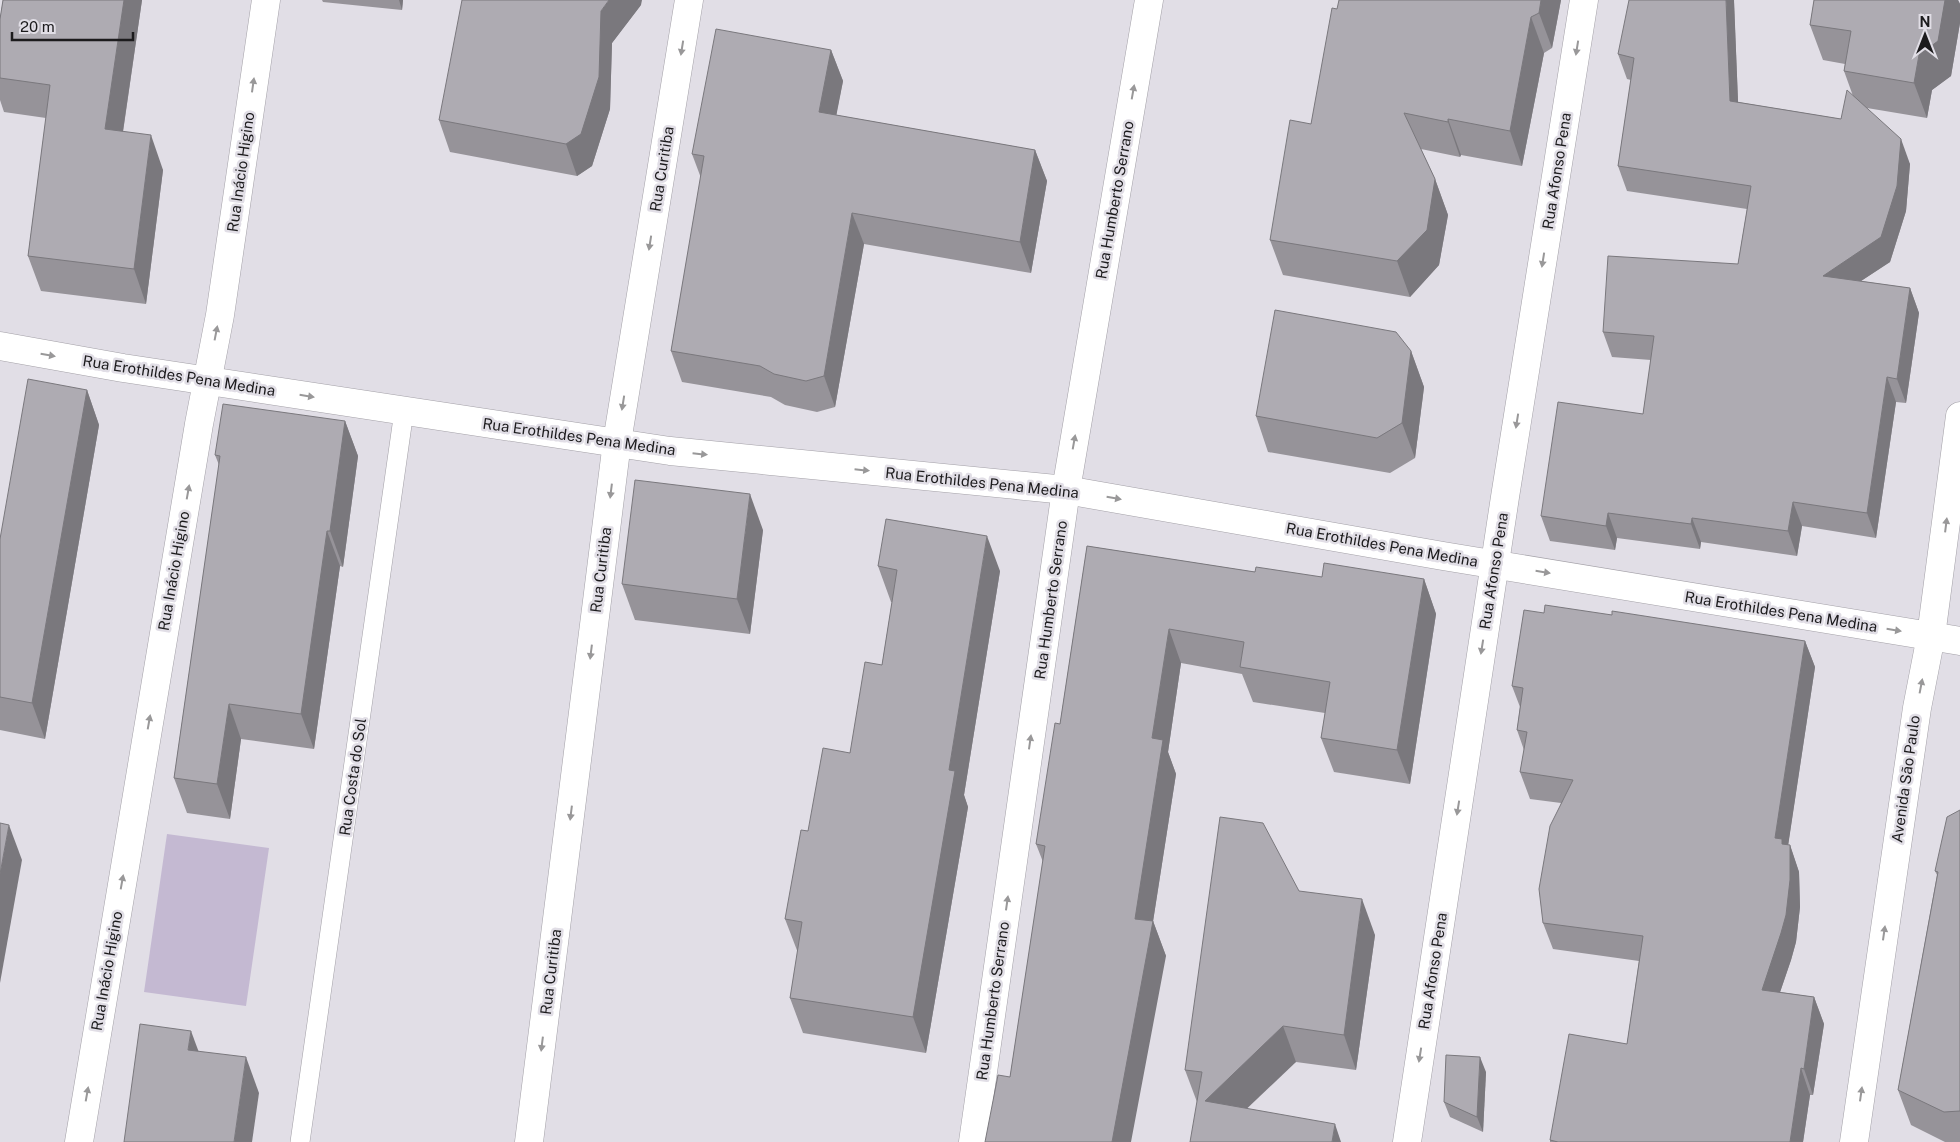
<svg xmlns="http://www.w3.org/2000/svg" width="1960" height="1142" viewBox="0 0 1960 1142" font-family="'Public Sans',sans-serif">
<rect width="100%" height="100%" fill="#e1dee6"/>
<path fill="#c4b9d2" d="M167,834L269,848L246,1006L144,992Z"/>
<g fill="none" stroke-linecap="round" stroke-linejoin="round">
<g stroke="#a3a0a7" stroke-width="20">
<path id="lane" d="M300,1142L404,411"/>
</g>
<g stroke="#a3a0a7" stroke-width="29">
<g id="street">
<path d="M79,1142L199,424L220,315L266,0"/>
<path d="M529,1142L617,442L689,0"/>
<path d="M973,1142L1066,490L1149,0"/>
<path d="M1407,1142L1505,497L1584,0"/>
</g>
</g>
<g stroke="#a3a0a7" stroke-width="29">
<g id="secondary">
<path d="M0,346L123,368L670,451L1066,490L1443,556L1960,641"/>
<path d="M1854,1142L1917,708L1931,636L1960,416"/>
</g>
</g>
<use href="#lane" stroke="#fff" stroke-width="19"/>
<use href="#street" stroke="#fff" stroke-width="28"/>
<use href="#secondary" stroke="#fff" stroke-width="28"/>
</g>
<g fill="#969399">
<path d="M3,0H142L123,132L163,170L146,304L41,291L28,256L46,118L4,112L0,100V19Z"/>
<path d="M322,0H403L402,10L323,2Z"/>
<path d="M1561,0L1552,48L1544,53L1522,166L1461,155L1460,157L1421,149L1435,179L1448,215L1439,265L1410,297L1283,275L1270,240L1311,124L1337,9Z"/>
<path d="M1814,0H1958L1960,4V23L1951,76L1932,90L1927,118L1867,108L1910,164L1906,211L1890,262L1861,281L1910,288L1919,313L1906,403L1896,402L1876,538L1802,526L1797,556L1701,542L1700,549L1617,538L1615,550L1550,541L1541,516L1643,414L1651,360L1612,357L1603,332L1738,264L1747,209L1627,191L1618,166L1631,80L1627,79L1618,54L1734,3L1738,102L1841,119L1853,96L1844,71L1845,64L1823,60L1810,25Z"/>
<path d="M641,5L612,43L610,109L592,166L577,176L450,152L439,120Z"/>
<path d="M831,50L843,81L836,115L1035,150L1047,181L1031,273L864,244L835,407L817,412L785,405L771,397L682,382L671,351L701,178L692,154Z"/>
<path d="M1411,351L1424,387L1415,458L1390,473L1268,452L1256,416Z"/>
<path d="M87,390L99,425L45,739L0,730V539Z"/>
<path d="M345,421L358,456L343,567L340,566L314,749L241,739L230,819L187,813L174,778L219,465L215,455Z"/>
<path d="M763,530L750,634L635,620L622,584Z"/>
<path d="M1087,546L1255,572L1322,577L1424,579L1436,614L1410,784L1334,772L1321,738L1325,713L1253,702L1242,674L1181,663L1168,752L1176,774L1153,921L1166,956L1010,1077L1043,862L1036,844L1060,724Z"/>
<path d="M878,566L1000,571L964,795L968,807L926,1053L803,1033L790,998L798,953L785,919L808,831L850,753L882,665L892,602H891Z"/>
<path d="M1544,613L1612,615L1805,641L1815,667L1788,845H1790L1799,872L1800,907L1796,942L1791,960L1780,992L1814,997L1824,1024L1813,1095H1810L1803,1142H1550V1140L1627,1044L1639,961L1553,949L1543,923L1561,803L1530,799L1520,772L1524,750L1517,730L1520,707L1512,686Z"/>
<path d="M1960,810V1142H1945L1911,1125L1898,1090L1937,875L1935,871Z"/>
<path d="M1299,891L1375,935L1356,1070L1296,1062L1197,1102L1185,1070Z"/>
<path d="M1486,1072L1483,1132L1450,1117L1444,1102Z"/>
</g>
<g fill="#7a787d">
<path d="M124,0H142L118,165L105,129Z"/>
<path d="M399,0H403L402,10Z"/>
<path d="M609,0H642L641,5L612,43L610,109L592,166L577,176L566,144L601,11Z"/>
<path d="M1541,0H1561L1552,48L1539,13Z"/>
<path d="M1726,0H1734L1739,126L1730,101Z"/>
<path d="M1945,0H1958L1960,4V23L1951,76L1932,90L1927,118L1914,83L1919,55Z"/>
<path d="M1531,17L1544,53L1522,166L1510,131Z"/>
<path d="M831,50L843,81L831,143L819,112Z"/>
<path d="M1448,119L1461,155L1460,157L1448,122Z"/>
<path d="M151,135L163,170L146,304L134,269Z"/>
<path d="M1901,139L1910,164L1906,211L1890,262L1832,300L1823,276Z"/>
<path d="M1035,150L1047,181L1031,273L1020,242Z"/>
<path d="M1435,179L1448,215L1439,265L1410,297L1397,261Z"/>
<path d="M852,213L864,244L835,407L824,376Z"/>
<path d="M1910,288L1919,313L1906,403L1897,379Z"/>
<path d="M1411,351L1424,387L1415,458L1402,423Z"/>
<path d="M1887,377L1896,402L1876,538L1867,513Z"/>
<path d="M87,390L99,425L45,739L32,703Z"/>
<path d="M345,421L358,456L343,567L330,531Z"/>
<path d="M750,494L763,530L750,634L737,599Z"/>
<path d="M1793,502L1802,526L1797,556L1788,531Z"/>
<path d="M1608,513L1617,538L1615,550L1606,526Z"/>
<path d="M1692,518L1701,542L1700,549L1691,524Z"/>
<path d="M327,531L340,566L314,749L301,714Z"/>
<path d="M987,536L1000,571L964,795L968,807L926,1053L913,1017L949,770Z"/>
<path d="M1424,579L1436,614L1410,784L1397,750Z"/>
<path d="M1169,629L1181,663L1168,752L1176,774L1150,941L1153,921L1166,956L1131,1142H1112L1152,738Z"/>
<path d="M1805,641L1815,667L1787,853L1790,845L1799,872L1800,907L1796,942L1791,960L1772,1016L1762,990L1775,838Z"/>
<path d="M229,704L241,739L230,819L217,784Z"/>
<path d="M9,825L22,860L0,983V874Z"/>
<path d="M1362,899L1375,935L1356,1070L1344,1035Z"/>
<path d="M1814,997L1824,1024L1813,1095L1804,1069Z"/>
<path d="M1283,1026L1296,1062L1218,1136L1205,1101Z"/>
<path d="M191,1031L204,1066L188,1050Z"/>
<path d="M246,1057L259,1093L252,1142H234Z"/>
<path d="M1480,1057L1486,1072L1483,1132L1477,1117Z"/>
<path d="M1801,1068L1810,1095L1803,1142H1790Z"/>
<path d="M1335,1124L1341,1142H1332Z"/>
</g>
<g fill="#aeabb2" stroke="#7a787d">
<path d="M3,0H124L105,129L151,135L134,269L28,256L50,85L0,78V19Z"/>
<path d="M462,0H609L601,11L599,77L581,134L566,144L439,120Z"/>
<path d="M1339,0H1541L1539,13L1531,17L1510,131L1448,119V122L1404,113L1435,179L1427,230L1397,261L1270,240L1290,120L1311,124L1332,8L1337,9Z"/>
<path d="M1629,0H1726L1730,101L1841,119L1847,90L1901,139L1897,186L1881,237L1823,276L1910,288L1897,379L1887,377L1867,513L1793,502L1788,531L1692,518L1691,524L1608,513L1606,526L1541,516L1558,402L1643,414L1654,336L1603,332L1608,256L1738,264L1751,186L1618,166L1634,58L1618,54Z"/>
<path d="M1814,0H1945L1938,41L1919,55L1914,83L1844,71L1851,31L1810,25Z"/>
<path d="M716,29L831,50L819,112L1035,150L1020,242L852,213L824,376L806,381L774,374L760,366L671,351L704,156L692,154Z"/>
<path d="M1275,310L1396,332L1411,351L1402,423L1377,438L1256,416Z"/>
<path d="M28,379L87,390L32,703L0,697V539Z"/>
<path d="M223,404L345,421L330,531H327L301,714L229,704L217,784L174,778L220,456L215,455Z"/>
<path d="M635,480L750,494L737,599L622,584Z"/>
<path d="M886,519L987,536L949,770L955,771L913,1017L790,998L802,922L785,919L801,830L808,831L823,748L850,753L865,662L882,665L897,570L878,566Z"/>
<path d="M1087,546L1255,572L1256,567L1322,577L1324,563L1424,579L1397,750L1321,738L1330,682L1240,667L1244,642L1169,629L1152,738L1163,740L1135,919L1153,921L1112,1142H985L998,1075L1010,1077L1045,846L1036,844L1055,723L1060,724Z"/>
<path d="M1545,605L1612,615V611L1805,641L1775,838L1782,839V844L1790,845V880L1786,915L1781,933L1762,990L1814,997L1804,1069L1801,1068L1790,1142H1558L1550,1140L1569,1034L1627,1044L1643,936L1543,923L1539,889L1550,826L1573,780L1520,772L1527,732L1517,730L1523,688L1512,686L1524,610L1544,613Z"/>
<path d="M1960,810V1111L1944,1112L1898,1090L1938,872L1935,871L1947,817Z"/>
<path d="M1220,817L1263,823L1299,891L1362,899L1344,1035L1283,1026L1205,1101L1335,1124L1332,1142H1190L1202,1072L1185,1070Z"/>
<path d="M0,823L9,825L0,874Z"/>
<path d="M140,1024L191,1031L188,1050L246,1057L234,1142H124Z"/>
<path d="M1446,1055L1480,1057L1477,1117L1444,1102Z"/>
</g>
<defs><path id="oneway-solid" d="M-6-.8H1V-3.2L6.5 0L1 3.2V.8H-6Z" transform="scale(1.25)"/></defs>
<g fill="#999899">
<use href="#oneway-solid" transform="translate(682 48) rotate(99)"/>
<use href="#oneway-solid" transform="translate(1577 48) rotate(99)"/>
<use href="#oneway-solid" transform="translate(253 85) rotate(-82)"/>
<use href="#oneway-solid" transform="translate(1133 92) rotate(-80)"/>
<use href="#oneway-solid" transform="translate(650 243) rotate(99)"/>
<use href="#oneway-solid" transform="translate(1543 260) rotate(99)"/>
<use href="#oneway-solid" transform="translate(216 333) rotate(-79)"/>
<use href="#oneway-solid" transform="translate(48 355) rotate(10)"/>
<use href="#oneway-solid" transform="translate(307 396) rotate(9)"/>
<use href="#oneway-solid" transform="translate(623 403) rotate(99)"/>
<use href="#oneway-solid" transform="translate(1517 421) rotate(99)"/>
<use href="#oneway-solid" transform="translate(1074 442) rotate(-80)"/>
<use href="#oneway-solid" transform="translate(700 454) rotate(6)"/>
<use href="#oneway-solid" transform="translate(862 470) rotate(6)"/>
<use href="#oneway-solid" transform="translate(611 491) rotate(97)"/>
<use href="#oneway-solid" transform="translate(188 492) rotate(-80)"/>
<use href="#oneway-solid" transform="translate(1114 498) rotate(10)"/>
<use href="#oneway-solid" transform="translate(1946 525) rotate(-83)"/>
<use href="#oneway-solid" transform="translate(1543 572) rotate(9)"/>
<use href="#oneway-solid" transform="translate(1894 630) rotate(9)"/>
<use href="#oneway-solid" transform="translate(1482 647) rotate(99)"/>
<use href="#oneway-solid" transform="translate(591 652) rotate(97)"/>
<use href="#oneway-solid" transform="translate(1921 686) rotate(-79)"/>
<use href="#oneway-solid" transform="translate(149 722) rotate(-80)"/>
<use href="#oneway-solid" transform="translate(1030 742) rotate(-82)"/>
<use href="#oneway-solid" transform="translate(1458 808) rotate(99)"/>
<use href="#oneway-solid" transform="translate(571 813) rotate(97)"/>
<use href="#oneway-solid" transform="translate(122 882) rotate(-80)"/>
<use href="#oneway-solid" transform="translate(1007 903) rotate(-82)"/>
<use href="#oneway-solid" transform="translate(1884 933) rotate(-82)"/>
<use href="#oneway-solid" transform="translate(542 1044) rotate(97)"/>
<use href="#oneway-solid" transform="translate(1420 1055) rotate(99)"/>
<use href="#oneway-solid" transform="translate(87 1094) rotate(-80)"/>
<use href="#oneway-solid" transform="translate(1861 1094) rotate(-82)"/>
</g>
<g text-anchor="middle" stroke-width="5" stroke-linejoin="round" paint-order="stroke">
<g font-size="15" fill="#1c1b1d" stroke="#e1dee6">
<text transform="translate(662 169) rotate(-81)" y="5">Rua Curitiba</text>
<text transform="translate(1557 171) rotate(-81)" y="5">Rua Afonso Pena</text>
<text transform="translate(241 172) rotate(-82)" y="5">Rua Inácio Higino</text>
<text transform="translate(1115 200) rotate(-80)" y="5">Rua Humberto Serrano</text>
<text transform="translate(179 376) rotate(9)" y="5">Rua Erothildes Pena Medina</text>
<text transform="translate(579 437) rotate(8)" y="5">Rua Erothildes Pena Medina</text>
<text transform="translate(982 483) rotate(6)" y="5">Rua Erothildes Pena Medina</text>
<text transform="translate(1382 545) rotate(10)" y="5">Rua Erothildes Pena Medina</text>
<text transform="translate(601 570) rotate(-83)" y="5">Rua Curitiba</text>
<text transform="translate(174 571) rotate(-80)" y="5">Rua Inácio Higino</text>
<text transform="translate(1494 571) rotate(-81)" y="5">Rua Afonso Pena</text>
<text transform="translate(1051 600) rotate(-82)" y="5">Rua Humberto Serrano</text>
<text transform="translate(1781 612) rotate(9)" y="5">Rua Erothildes Pena Medina</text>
<text transform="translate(353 777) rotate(-82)" y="5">Rua Costa do Sol</text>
<text transform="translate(1906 779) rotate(-82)" y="5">Avenida São Paulo</text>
<text transform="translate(107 971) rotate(-80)" y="5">Rua Inácio Higino</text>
<text transform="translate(1433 971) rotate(-81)" y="5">Rua Afonso Pena</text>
<text transform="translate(551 972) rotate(-83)" y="5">Rua Curitiba</text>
<text transform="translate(993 1001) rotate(-82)" y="5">Rua Humberto Serrano</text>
</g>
</g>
<g transform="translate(1925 35)" stroke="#e1dee6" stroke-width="4" paint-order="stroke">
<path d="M0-4L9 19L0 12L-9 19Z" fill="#1c1b1d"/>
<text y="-8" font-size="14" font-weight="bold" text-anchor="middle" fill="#1c1b1d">N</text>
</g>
<path d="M12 32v8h121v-8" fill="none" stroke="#1c1b1d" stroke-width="2.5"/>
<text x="20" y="32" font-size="15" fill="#1c1b1d" stroke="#e1dee6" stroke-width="4" paint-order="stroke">20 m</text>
</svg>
